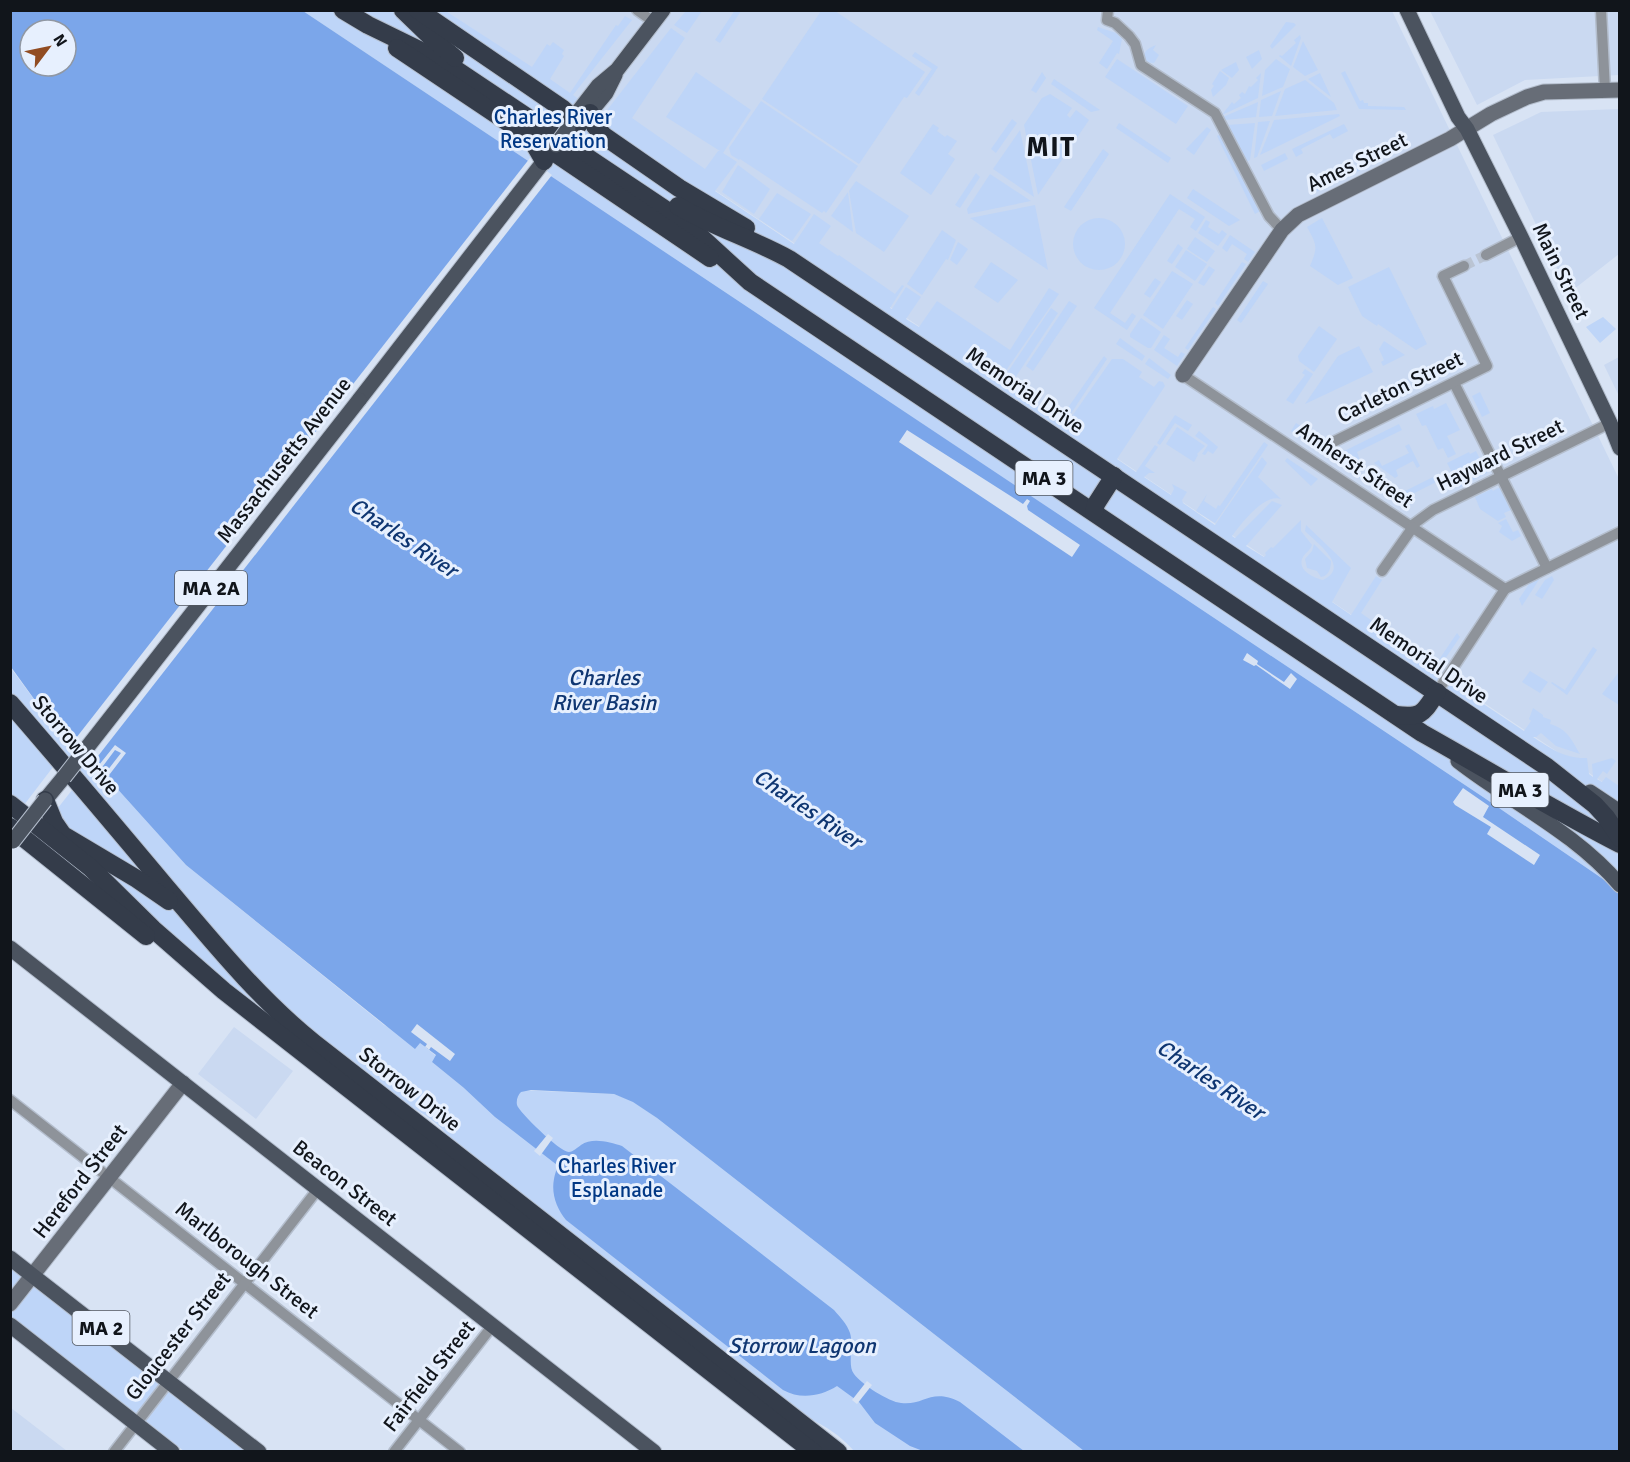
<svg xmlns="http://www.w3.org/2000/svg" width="1630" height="1462" viewBox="0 0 1630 1462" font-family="Signika,sans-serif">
<rect width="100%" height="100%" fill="#d8e3f4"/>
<g fill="#cad9f1">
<path d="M446,11H1392L1619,479V793Z"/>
<path d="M1430,11H1619V75L1525,80L1477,105Z"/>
<path d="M1619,109V254L1569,293L1493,135L1541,112Z"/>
<path d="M1619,357V396L1604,365Z"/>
<path d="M234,1027L293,1071L256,1119L198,1074Z"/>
<path d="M10,1408H11L67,1451H11Z"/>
</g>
<g fill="#bed5f8">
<path d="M735,10L741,11L720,43L715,40Z"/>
<path d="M303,11H446L532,67L547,44L550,46L553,42L564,50L562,54L564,56L550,79L570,93L616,25L618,26L625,16L632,20L573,95L604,117V114L671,28L685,38L632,118L705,169L718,151H720L666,117L696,72L751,110L723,153L737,162L715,191L794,244L814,214L831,226L819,243L838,256L839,255L895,294L902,285L904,286L890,308L892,309L906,287L921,297L906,319L919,327L937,301L1010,350L1049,288L1059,294L1005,372L996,366L991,375L1066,425L1112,359H1123L1142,372L1139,377L1154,387L1159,381L1163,382L1165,386L1117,459L1136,472L1155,445L1158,447L1145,466L1155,473H1149L1144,477L1171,495L1174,489L1172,484L1187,492L1182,500L1183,503L1215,525L1262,457L1267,463L1258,477L1281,499C1264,493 1241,524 1232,536L1235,538L1272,501L1282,505L1246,546L1264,557L1266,555L1265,553L1271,547L1273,548L1301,520V531L1312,545C1310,551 1306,552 1303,557C1296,570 1314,578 1323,580C1351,567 1317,543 1305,531L1306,525L1351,568L1332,602L1351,615L1376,576L1382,580L1361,613L1385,630L1384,632L1396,642L1395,645L1412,656L1413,653L1410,646L1436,664L1457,633L1460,637L1438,669L1434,671L1524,731L1531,721L1529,719L1533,708L1543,715V717L1551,720L1550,724C1568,729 1572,741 1580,754L1556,746L1541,733L1536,737H1533C1550,748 1565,759 1587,758L1589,774L1593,777L1592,764L1612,758L1616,761L1607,774L1603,771L1597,779L1602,782L1606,777L1619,786V890L1483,797Z"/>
<path d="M686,11H702L687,33L674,25Z"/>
<path d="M821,11H835L925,72L907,98L904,97L859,164L762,99Z"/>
<path d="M1286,22L1294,23L1296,25L1272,49L1270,46Z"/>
<path d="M1098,27L1116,33L1122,39L1119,54L1117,53L1107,69L1099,63L1113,41L1097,30Z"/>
<path d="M1300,35L1301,38L1291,66L1279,56L1280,55L1282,56L1296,43L1294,40Z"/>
<path d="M1303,41L1318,70L1305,76L1293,67Z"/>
<path d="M1156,45L1153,50L1159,55L1154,63L1144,62C1143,52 1146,49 1156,45Z"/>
<path d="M1259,50L1262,59L1252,69L1246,57Z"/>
<path d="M915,52L938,67L919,96L915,93L932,69L912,56Z"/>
<path d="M1117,59L1188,106L1176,124L1105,77Z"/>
<path d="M1276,59L1290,69L1283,87L1262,96L1265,70Z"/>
<path d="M1236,62L1239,70L1232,78L1221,70Z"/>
<path d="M1220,71L1229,78L1226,85L1213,97L1211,90L1214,86L1212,84Z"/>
<path d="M1345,71L1360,101L1363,100L1364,103H1368V106L1404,107L1406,110L1359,109L1341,73Z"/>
<path d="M1042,72L1046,78L1036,93L1031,90L1028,95Z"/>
<path d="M1261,73L1258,98L1222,115L1232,102L1234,104L1241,98L1239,95L1242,92L1245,94L1249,86L1251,87L1258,80L1256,78Z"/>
<path d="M1320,73L1331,97L1308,79Z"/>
<path d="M1054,79L1100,110L1091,112L1051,84Z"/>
<path d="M1305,80L1334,103L1337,110L1275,116L1285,89Z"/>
<path d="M1281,91L1272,116L1259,117L1261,100Z"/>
<path d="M1050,94L1072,108L1067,115L1070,118L1076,110L1089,120L1038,195L1024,125L1042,98Z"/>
<path d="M761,101L858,166L826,213L824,211L822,213L740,159L739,160L731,155L729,148Z"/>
<path d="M1258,102L1256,117L1225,120L1223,117Z"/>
<path d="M1339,114L1340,116L1260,155L1274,120Z"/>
<path d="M1012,119L1017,123L996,153L991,149Z"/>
<path d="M1270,121L1257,157L1254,158L1258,122Z"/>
<path d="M1119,123L1171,158L1168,163L1116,128Z"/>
<path d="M1255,123L1250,160L1246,162L1227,125Z"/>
<path d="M933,124L939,128L937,131L945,137L947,135L957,141L948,154L955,159L931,195L900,173Z"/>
<path d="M1344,124L1348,131L1333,139L1330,134L1301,149L1303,153L1296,157L1292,149Z"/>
<path d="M1207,127L1211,130L1194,155L1186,149Z"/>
<path d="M1020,130L1034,197L993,169Z"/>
<path d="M1222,133L1260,211L1255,214L1217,136Z"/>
<path d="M1103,149L1109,154L1071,211L1064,207Z"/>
<path d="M1285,153L1288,159L1264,171L1261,165Z"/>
<path d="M738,165L770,189L754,214L722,192Z"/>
<path d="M1364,165L1365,168L1314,193L1313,190Z"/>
<path d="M976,173L980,177L960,208L955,205Z"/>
<path d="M990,174L1031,201L968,214L967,209Z"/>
<path d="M856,181L909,216L884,252L856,233L849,191Z"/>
<path d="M1193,189L1240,220L1229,226L1187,198Z"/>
<path d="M848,192L853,232L831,216Z"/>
<path d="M777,193L811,214L792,241L759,219Z"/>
<path d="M1170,194L1205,217L1196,231L1190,227L1195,219L1179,209L1110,313L1125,323L1132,313L1136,316L1127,330L1094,308Z"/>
<path d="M1035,205L1048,270L970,218Z"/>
<path d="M1322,218L1353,278L1338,285L1310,266C1318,247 1317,245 1307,227Z"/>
<circle cx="1099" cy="244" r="26"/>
<path d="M1206,220L1210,222L1208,227L1219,234L1222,230L1227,234L1218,246L1198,233Z"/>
<path d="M942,230L956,240L948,260L946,259L922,295L907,284Z"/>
<path d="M1230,235L1255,252L1248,262L1244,259L1247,254L1232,244L1227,252L1222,248Z"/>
<path d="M1195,237L1215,251L1207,262L1187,249Z"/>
<path d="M958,242L968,249L957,265L950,260Z"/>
<path d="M1178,244L1183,248L1172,264L1167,261Z"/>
<path d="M1186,250L1207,264L1195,281L1175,267Z"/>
<path d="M991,262L1018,280L998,303L974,287Z"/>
<path d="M1242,262L1246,264L1218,306L1215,303Z"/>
<path d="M1209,266L1215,270L1204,286L1198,283Z"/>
<path d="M1389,267L1427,344L1416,350L1378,324L1377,326L1362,316L1348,287Z"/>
<path d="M1172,271L1193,284L1163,329L1143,315Z"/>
<path d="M1155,278L1161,282L1150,298L1144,294Z"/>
<path d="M1263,281L1268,284L1241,323L1237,320Z"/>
<path d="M1187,300L1193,304L1182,320L1176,316Z"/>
<path d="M1069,301L1077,306L1033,371L1026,366Z"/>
<path d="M1213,307L1216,309L1188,350L1185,348Z"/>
<path d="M1051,308L1058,313L1015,378L1007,373Z"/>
<path d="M1603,317L1616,329L1600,343L1586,327Z"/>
<path d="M1141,318L1161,332L1151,348H1148L1130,337V334Z"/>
<path d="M1319,326L1337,339L1314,372L1299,361L1298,356Z"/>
<path d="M1164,335L1170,339L1164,348L1178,357L1181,352L1185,354L1177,366L1154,350Z"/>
<path d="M1120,338L1145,356L1142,361L1116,344Z"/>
<path d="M1384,341L1405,355L1383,366L1381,362L1384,360L1379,349Z"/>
<path d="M1359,346L1373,372L1305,404L1338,356Z"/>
<path d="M1104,356L1107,359L1070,415L1065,412Z"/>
<path d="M1149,358L1171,375L1168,379L1145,364Z"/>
<path d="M1305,369L1313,374L1293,404L1286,400L1305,375L1302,373Z"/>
<path d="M1480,392L1490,413L1482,417L1472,396Z"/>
<path d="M1446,403L1460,430L1447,436L1456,454L1448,458L1443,448L1438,450L1426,425L1422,426L1416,414L1433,406L1434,409Z"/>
<path d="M1175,415L1192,425L1188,431L1175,423L1160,445L1157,443Z"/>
<path d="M1296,423L1321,439C1308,446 1302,439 1291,431Z"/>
<path d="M1399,424L1402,430L1357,452L1360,460L1354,470L1370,481L1368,484L1330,458Z"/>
<path d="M1177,427L1205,446L1197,454L1198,455L1194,462L1166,444Z"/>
<path d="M1199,431L1218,447L1213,454L1208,451L1205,455L1202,454L1208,445L1195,436Z"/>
<path d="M1264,442L1268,445L1215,523L1196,511L1207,494L1204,501L1216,509L1218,505L1220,506Z"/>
<path d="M1409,444L1420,466L1417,468L1413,461L1396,470L1398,476L1395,478L1374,463L1379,460L1382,466L1409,453L1405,446Z"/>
<path d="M1476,451L1487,473L1460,487L1447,463L1469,452L1470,454Z"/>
<path d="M1287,458L1318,479L1311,486L1285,461Z"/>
<path d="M1435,476L1438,481L1397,502L1379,491L1385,482L1387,483L1384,489L1391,494L1395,487L1399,494Z"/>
<path d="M1500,487L1511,510L1504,513L1506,517L1498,521L1480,509L1475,497L1492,489L1493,491Z"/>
<path d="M1506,519L1513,532L1518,530L1521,536L1512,541L1499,532L1502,526L1498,523Z"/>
<path d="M1314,544L1331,561C1331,568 1329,576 1321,577L1317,571L1307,568L1305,559L1312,551Z"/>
<path d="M1552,576L1554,580L1542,599L1535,595L1545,580Z"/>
<path d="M1540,578L1522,606L1519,599L1529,584Z"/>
<path d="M1593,647L1597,650L1567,695L1551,683L1552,682L1565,690Z"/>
<path d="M10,667L50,721L113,784L186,865L384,1025L420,1043L436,1056L432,1062L464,1088L614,1094L633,1101L657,1118L1084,1451H854C841,1436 826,1426 808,1418L452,1141C439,1123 426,1114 406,1105L305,1025L267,991L11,694Z"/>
<path d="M1530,671L1548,682L1540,693L1522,682Z"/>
<path d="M1618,673H1620L1619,705L1602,694Z"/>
<path d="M10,717L53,767L24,805L11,795Z"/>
<path d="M72,790L276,1021L176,942L47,822Z"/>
<path d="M10,1266L248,1451H184L14,1319L11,1316Z"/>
</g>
<path fill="#7ba6ea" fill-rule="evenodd" d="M11,11H303L1483,797L1619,890V1451H1084L657,1118L633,1102L614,1094L531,1090L521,1092C518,1095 516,1100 517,1105C519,1112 561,1153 569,1152C573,1152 578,1147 581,1145C592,1137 610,1142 622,1146L834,1310C840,1317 847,1324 850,1333C854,1345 847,1366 854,1374C861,1384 889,1402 901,1403C924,1406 931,1387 960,1402L1024,1451H923L910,1446L875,1423L859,1402L837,1386C821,1396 801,1400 783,1390L566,1220C557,1209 551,1194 554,1179C555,1173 557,1170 557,1165L495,1117L464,1088L432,1062L436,1055L420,1043L415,1049L186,865L113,784L102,778L95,765L66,740L50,721L11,667ZM30,30H66V66H30Z"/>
<g fill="#d8e3f4">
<path d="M530,158L552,175L91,765L69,747Z"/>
<path d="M907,430L1023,504L1027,499L1030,501L1027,506L1028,510L1080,545L1072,557L899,442Z"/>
<path d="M1247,653L1258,661L1257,664L1284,682L1291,673L1297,679L1290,689L1256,665L1254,666L1243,660Z"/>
<path d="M115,745L126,753L103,783L100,780L121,753L115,750L97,774L95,770Z"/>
<path d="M1463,788L1489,806L1483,817L1540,855L1534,865L1487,834L1491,827L1455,805L1453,802Z"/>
<path d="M417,1024L455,1054L450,1061L431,1047L429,1050L427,1048L425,1047L427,1044L411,1032Z"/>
<path d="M548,1134L553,1138L540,1156L534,1151Z"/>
<path d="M867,1381L872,1385L857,1404L852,1400Z"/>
</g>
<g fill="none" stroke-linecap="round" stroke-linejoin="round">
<path stroke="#bac4d3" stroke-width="10" stroke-dasharray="10 5" stroke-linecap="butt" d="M1464,266L1486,255"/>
<g stroke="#b4becd" stroke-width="13">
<g id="street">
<path d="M637,10L654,22"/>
<path d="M1108,10L1107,20L1115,23L1129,36L1135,44L1141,65L1215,113L1269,216L1282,230"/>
<path d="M1601,10L1605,90"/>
<path d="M1486,255L1521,237"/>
<path d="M1183,375L1505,589"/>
<path d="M1454,383L1547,568"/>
<path d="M1331,443L1487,366L1443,276L1464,266"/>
<path d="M1411,526L1433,510L1610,423"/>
<path d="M1382,571L1413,527"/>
<path d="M1437,692L1505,589L1620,532"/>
<path d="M10,1100L460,1452"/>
<path d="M114,1452L318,1189"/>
<path d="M394,1452L493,1325"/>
</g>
</g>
<g stroke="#b4becd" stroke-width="17">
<g id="secondary">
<path d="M1183,375L1282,230L1298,215L1450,139L1491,114L1527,97L1544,92L1620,90"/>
<path d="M10,1304L183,1083"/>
</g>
</g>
<g stroke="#b4becd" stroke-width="17">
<g id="primary">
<path d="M1407,10L1458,117L1467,129L1521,237L1610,423L1620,448"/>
<path d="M582,122L606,93L615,75"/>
<path d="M568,129L574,117L598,86L617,70L663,10"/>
<path d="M359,400L551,152"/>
<path d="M1458,761C1512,803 1575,832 1620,885"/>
<path d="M1590,792L1620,812"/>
<path d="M45,800L64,777"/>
<path d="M10,948L654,1452"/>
<path d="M10,1258L259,1452"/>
<path d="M10,1325L172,1452"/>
</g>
</g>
<g stroke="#b4becd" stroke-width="20">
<g id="highway">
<path d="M343,10L368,25L446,63L666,210L691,228L750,282L1422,733C1488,770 1552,809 1620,844"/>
<path d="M403,10L434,40L455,58"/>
<path d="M418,10L563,109L579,124"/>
<path d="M397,48L524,133L533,142L544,161"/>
<path d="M590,113L595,126L604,136L679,188L746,228"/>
<path d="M552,151L710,258"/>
<path d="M678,206C713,227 753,239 789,259L1547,767L1595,805L1606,817L1620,838"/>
<path d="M1094,512L1096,504L1114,476"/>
<path d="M10,703C63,764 115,826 167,888C213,942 258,998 314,1043L838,1452"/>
<path d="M1396,715C1423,718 1423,713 1437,692"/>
<path d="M45,800L54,822L63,835L137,879L169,901"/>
<path d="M10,804L91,868L153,929L224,991L813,1452"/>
<path d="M10,827L146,936"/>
</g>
</g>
<use href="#street" stroke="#8e939a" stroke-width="10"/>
<use href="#secondary" stroke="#676d77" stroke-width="15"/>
<use href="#primary" stroke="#4b535f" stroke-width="15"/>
<use href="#highway" stroke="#343c4a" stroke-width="18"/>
<g stroke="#b4becd" stroke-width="17" stroke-linecap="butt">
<g id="primary-bridge">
<path d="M556,145L568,129"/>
<path d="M64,777L359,400"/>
<path d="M13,841L45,800"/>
</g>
</g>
<use href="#primary-bridge" stroke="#4b535f" stroke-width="15"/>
</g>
<g text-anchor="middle" stroke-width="6" stroke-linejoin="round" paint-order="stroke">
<g fill="#e7f0fe" stroke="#51575f" stroke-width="1.5">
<rect x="1015.5" y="461" width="57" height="34" rx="4.5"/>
<rect x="175" y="571" width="72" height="34" rx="4.5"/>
<rect x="1491.5" y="773" width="57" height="34" rx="4.5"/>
<rect x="72.5" y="1311" width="57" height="34" rx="4.5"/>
</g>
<g font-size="20" font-weight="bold" fill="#11151b">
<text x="1044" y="485">MA 3</text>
<text x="211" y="595">MA 2A</text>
<text x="1520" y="797">MA 3</text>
<text x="101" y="1335">MA 2</text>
</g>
<g font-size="21" fill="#003784" stroke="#e7f0fe">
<text x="553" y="124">Charles River<tspan x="553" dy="24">Reservation</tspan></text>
<text x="617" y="1173">Charles River<tspan x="617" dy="24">Esplanade</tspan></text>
</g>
<g font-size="21" fill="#11151b" stroke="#e7f0fe">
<text transform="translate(1357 162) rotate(-26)" y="7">Ames Street</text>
<text transform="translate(1561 271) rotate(64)" y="7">Main Street</text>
<text transform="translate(1400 387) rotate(-26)" y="7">Carleton Street</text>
<text transform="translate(1025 390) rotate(34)" y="7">Memorial Drive</text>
<text transform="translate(1500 455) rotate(-26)" y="7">Hayward Street</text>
<text transform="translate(284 460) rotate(-52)" y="7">Massachusetts Avenue</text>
<text transform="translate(1355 465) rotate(34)" y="7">Amherst Street</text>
<text transform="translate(1429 660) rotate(34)" y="7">Memorial Drive</text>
<text transform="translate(76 745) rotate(50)" y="7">Storrow Drive</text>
<text transform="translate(410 1089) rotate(38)" y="7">Storrow Drive</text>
<text transform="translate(80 1181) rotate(-52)" y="7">Hereford Street</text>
<text transform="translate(345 1183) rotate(38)" y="7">Beacon Street</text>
<text transform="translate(247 1260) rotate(38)" y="7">Marlborough Street</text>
<text transform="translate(178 1336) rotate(-52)" y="7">Gloucester Street</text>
<text transform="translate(429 1376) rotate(-52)" y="7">Fairfield Street</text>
</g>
<g font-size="22" font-style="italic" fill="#0f3672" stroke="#e7f0fe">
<text transform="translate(404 537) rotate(34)" y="8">Charles River</text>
<text x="604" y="685">Charles<tspan x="604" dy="25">River Basin</tspan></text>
<text transform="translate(808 808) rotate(34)" y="8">Charles River</text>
<text transform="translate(1211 1079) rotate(34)" y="8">Charles River</text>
<text x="802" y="1353">Storrow Lagoon</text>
</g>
<g font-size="27" font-weight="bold" letter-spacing="1.5" fill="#11151b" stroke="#e7f0fe">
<text x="1051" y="156">MIT</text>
</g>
</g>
<rect width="1630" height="1462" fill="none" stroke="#11151b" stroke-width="24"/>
<g transform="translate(48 48) rotate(58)"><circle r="28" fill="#e7f0fe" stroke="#9198a3" stroke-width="1.5"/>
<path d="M0-4.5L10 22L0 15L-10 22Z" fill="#914c22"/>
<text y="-9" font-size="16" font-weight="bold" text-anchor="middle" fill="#11151b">N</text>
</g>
</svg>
